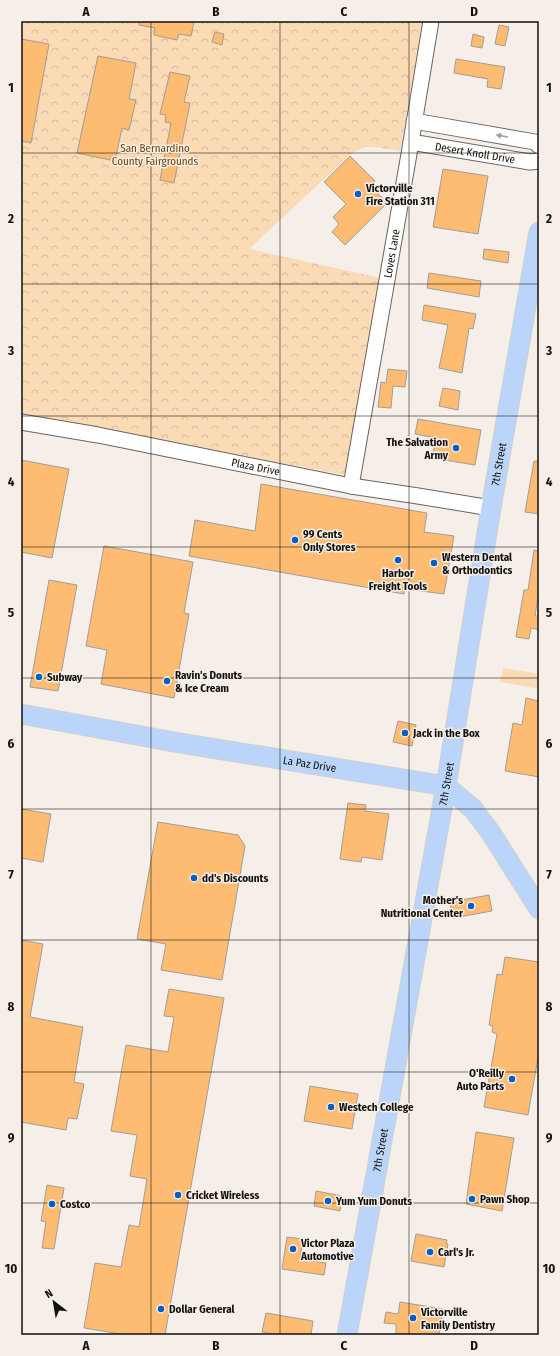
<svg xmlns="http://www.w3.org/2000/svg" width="560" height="1356" viewBox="0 0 560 1356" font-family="'Fira Sans Condensed',sans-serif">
<defs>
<pattern id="park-crowns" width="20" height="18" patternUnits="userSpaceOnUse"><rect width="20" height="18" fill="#fbdab6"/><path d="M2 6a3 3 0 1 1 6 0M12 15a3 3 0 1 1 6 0" fill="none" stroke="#d6ba9b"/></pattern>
</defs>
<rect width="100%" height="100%" fill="#f6efe9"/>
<path fill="#fbdab6" d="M503,668L539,674V689L501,682L500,680Z"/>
<path fill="url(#park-crowns)" d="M21,21H423L400,151L375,147H364L351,154L249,249L381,278L346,475L21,416Z"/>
<g fill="#fdbc71" stroke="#a39d96">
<path d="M139,21H194L191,36L179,34L177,40L154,35L155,28L139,25Z"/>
<path d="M499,25L509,27L505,46L495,44Z"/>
<path d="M215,32L224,34L222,45L212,42Z"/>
<path d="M473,34L484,37L482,48L471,46Z"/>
<path d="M21,39L49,44L31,143L21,141Z"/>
<path d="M98,56L136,63L129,99L136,100L129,130L122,128L115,161L77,153Z"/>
<path d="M456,59L505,67L501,89L487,87L488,79L454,73Z"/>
<path d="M170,72L190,76L184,102L190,103L174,183L160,180L171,123L165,122L166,115L160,114Z"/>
<path d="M350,156L375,181L371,186L387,203L345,245L332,232L339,224L333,217L346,204L324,182Z"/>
<path d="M443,169L488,176L478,234L433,227Z"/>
<path d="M484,249L509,252L508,263L483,259Z"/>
<path d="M429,273L481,281L479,297L427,288Z"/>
<path d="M424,305L476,314L473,329L469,328L462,373L439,368L448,325L422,320Z"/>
<path d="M388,369L407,371L405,387L393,386L391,408L378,407L381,382L386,383Z"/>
<path d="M443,388L460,391L458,410L439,406Z"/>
<path d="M418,419L481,430L475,465L432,458L436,438L415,434Z"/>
<path d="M21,460L69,469L52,558L21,552Z"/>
<path d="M534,461H539V514L525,512Z"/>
<path d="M261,484L427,513L424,532L454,536L444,594L405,589L404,594L189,556L195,520L255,531Z"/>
<path d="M104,546L193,562L184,613L189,614L174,698L101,684L107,650L86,646Z"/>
<path d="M534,550L539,551V590L535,616H539V630L531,628L529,639L516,637L524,590H528Z"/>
<path d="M49,580L77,585L58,691L30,687Z"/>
<path d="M526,698L539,701V777L505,771L513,723L522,725Z"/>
<path d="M398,721L416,725L412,746L393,742Z"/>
<path d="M348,803L366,805L365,811L389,814L382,860L362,857L361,862L340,859Z"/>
<path d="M21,809L51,814L43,862L21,858Z"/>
<path d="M158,822L238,835L245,846L222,980L161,970L166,944L137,939Z"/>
<path d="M489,895L492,911L453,918L450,902Z"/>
<path d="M21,940L43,944L30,1017L83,1027L74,1082L84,1084L77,1119L68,1118L66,1130L21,1122Z"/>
<path d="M505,957L539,962V1052L528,1115L484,1107L497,1034L492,1032L493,1026L489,1025L497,974L502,975Z"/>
<path d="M169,989L224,998L165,1335H127L84,1328L95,1263L121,1267L129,1225L139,1227L147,1179L130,1176L137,1135L111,1131L126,1045L168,1052L174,1017L164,1016Z"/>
<path d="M310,1086L358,1094L352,1129L304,1121Z"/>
<path d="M476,1132L514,1138L502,1211L466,1204Z"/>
<path d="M47,1185L64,1188L54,1249L42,1248L46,1222L41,1221Z"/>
<path d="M316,1191L342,1196L340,1211L314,1206Z"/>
<path d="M416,1234L447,1240L446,1243L448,1244L444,1267L411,1261Z"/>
<path d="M287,1237L303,1239L300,1259L326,1263L324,1275L282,1269Z"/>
<path d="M400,1302L443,1309L439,1335L396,1334V1324L384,1323L386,1312L398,1314Z"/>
<path d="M266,1313L313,1321L311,1335H279L262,1332Z"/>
</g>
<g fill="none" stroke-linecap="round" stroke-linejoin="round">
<g stroke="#6a645e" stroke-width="17">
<g id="minor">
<path d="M414,121L535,142L539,146"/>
<path id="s1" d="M411,142L530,162L539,161"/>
<path id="s2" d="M21,422L98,435L351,486L418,496L491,508"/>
<path id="s3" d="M351,486L409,154L431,21"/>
</g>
</g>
<g stroke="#d0cfcf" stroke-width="21">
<g id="major">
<path id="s4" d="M21,714L180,743L446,786L473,809L491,833L539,909"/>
<path id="s5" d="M347,1335L446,786L491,508L539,232"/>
</g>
</g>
<use href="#minor" stroke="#fff" stroke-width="15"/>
<use href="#major" stroke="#bbd5fa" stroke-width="19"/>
</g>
<defs><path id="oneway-solid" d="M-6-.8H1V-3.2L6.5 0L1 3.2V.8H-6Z"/></defs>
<use fill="#a09f9e" href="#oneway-solid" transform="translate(502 136) rotate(-170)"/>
<path fill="none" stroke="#12100d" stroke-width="1" stroke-opacity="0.55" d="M151,21V1335M280,21V1335M409,21V1335M21,153H539M21,284H539M21,416H539M21,547H539M21,678H539M21,809H539M21,940H539M21,1072H539M21,1203H539"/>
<g fill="#005fc8" stroke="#f6efe9" stroke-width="1.5">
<circle cx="358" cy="194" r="4"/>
<circle cx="456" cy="448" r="4"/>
<circle cx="295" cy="540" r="4"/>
<circle cx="398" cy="560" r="4"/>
<circle cx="434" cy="563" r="4"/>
<circle cx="39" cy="677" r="4"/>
<circle cx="167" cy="681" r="4"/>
<circle cx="405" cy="733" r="4"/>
<circle cx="194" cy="878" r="4"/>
<circle cx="471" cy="906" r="4"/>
<circle cx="512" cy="1079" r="4"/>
<circle cx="331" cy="1107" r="4"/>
<circle cx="178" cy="1195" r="4"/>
<circle cx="472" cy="1199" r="4"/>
<circle cx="328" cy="1201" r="4"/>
<circle cx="52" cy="1204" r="4"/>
<circle cx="293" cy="1249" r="4"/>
<circle cx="430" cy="1252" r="4"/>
<circle cx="161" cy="1309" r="4"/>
<circle cx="413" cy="1318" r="4"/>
</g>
<g text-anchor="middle" stroke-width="3" stroke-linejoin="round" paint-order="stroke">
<g font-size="11" fill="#6d4305" stroke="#f6efe9">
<text x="155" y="152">San Bernardino<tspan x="155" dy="13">County Fairgrounds</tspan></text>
</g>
<g font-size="11" fill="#12100d" stroke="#f6efe9">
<text dy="4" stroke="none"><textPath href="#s1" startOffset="65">Desert Knoll Drive</textPath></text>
<text dy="4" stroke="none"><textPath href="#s3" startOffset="236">Loves Lane</textPath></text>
<text dy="4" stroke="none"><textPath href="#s5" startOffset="884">7th Street</textPath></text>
<text dy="4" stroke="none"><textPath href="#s2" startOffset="239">Plaza Drive</textPath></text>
<text dy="4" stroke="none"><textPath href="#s4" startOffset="293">La Paz Drive</textPath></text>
<text dy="4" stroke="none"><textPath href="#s5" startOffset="560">7th Street</textPath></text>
<text dy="4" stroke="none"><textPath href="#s5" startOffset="188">7th Street</textPath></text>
</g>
<g font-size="11" font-weight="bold" fill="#12100d" stroke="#f6efe9" text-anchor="start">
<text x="366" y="192">Victorville<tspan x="366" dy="13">Fire Station 311</tspan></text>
<text x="448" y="446" text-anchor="end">The Salvation<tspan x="448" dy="13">Army</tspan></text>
<text x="303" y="538">99 Cents<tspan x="303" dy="13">Only Stores</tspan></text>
<text x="442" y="561">Western Dental<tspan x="442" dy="13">&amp; Orthodontics</tspan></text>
<text x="398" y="577" text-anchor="middle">Harbor<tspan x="398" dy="13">Freight Tools</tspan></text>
<text x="175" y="679">Ravin's Donuts<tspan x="175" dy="13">&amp; Ice Cream</tspan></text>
<text x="47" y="681">Subway</text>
<text x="413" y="737">Jack in the Box</text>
<text x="202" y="882">dd's Discounts</text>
<text x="463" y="904" text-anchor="end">Mother's<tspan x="463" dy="13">Nutritional Center</tspan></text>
<text x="504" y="1077" text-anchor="end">O'Reilly<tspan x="504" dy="13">Auto Parts</tspan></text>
<text x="339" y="1111">Westech College</text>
<text x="186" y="1199">Cricket Wireless</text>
<text x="480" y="1203">Pawn Shop</text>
<text x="336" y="1205">Yum Yum Donuts</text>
<text x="60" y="1208">Costco</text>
<text x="301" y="1247">Victor Plaza<tspan x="301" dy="13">Automotive</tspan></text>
<text x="438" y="1256">Carl's Jr.</text>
<text x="169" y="1313">Dollar General</text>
<text x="421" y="1316">Victorville<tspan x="421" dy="13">Family Dentistry</tspan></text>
</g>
</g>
<rect width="560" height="1356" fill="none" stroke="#f6efe9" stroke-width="44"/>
<g transform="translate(54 1302) rotate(329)" stroke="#f6efe9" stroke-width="3" paint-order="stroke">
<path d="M0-3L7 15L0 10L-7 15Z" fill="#12100d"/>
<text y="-6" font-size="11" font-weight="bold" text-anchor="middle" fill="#12100d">N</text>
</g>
<rect x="22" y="22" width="516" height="1312" fill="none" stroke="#12100d" stroke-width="1.5"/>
<g font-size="13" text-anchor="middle" font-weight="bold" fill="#12100d">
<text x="86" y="16">A</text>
<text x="216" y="16">B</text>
<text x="344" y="16">C</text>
<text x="474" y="16">D</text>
<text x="11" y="92">1</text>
<text x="549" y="92">1</text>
<text x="11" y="223">2</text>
<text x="549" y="223">2</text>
<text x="11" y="355">3</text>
<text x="549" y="355">3</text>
<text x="11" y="486">4</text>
<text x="549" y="486">4</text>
<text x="11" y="617">5</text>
<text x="549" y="617">5</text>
<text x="11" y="748">6</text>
<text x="549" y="748">6</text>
<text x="11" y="879">7</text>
<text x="549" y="879">7</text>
<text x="11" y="1011">8</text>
<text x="549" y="1011">8</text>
<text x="11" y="1142">9</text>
<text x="549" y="1142">9</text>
<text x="11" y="1273">10</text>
<text x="549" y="1273">10</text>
<text x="86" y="1350">A</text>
<text x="216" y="1350">B</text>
<text x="344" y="1350">C</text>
<text x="474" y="1350">D</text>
</g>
</svg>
